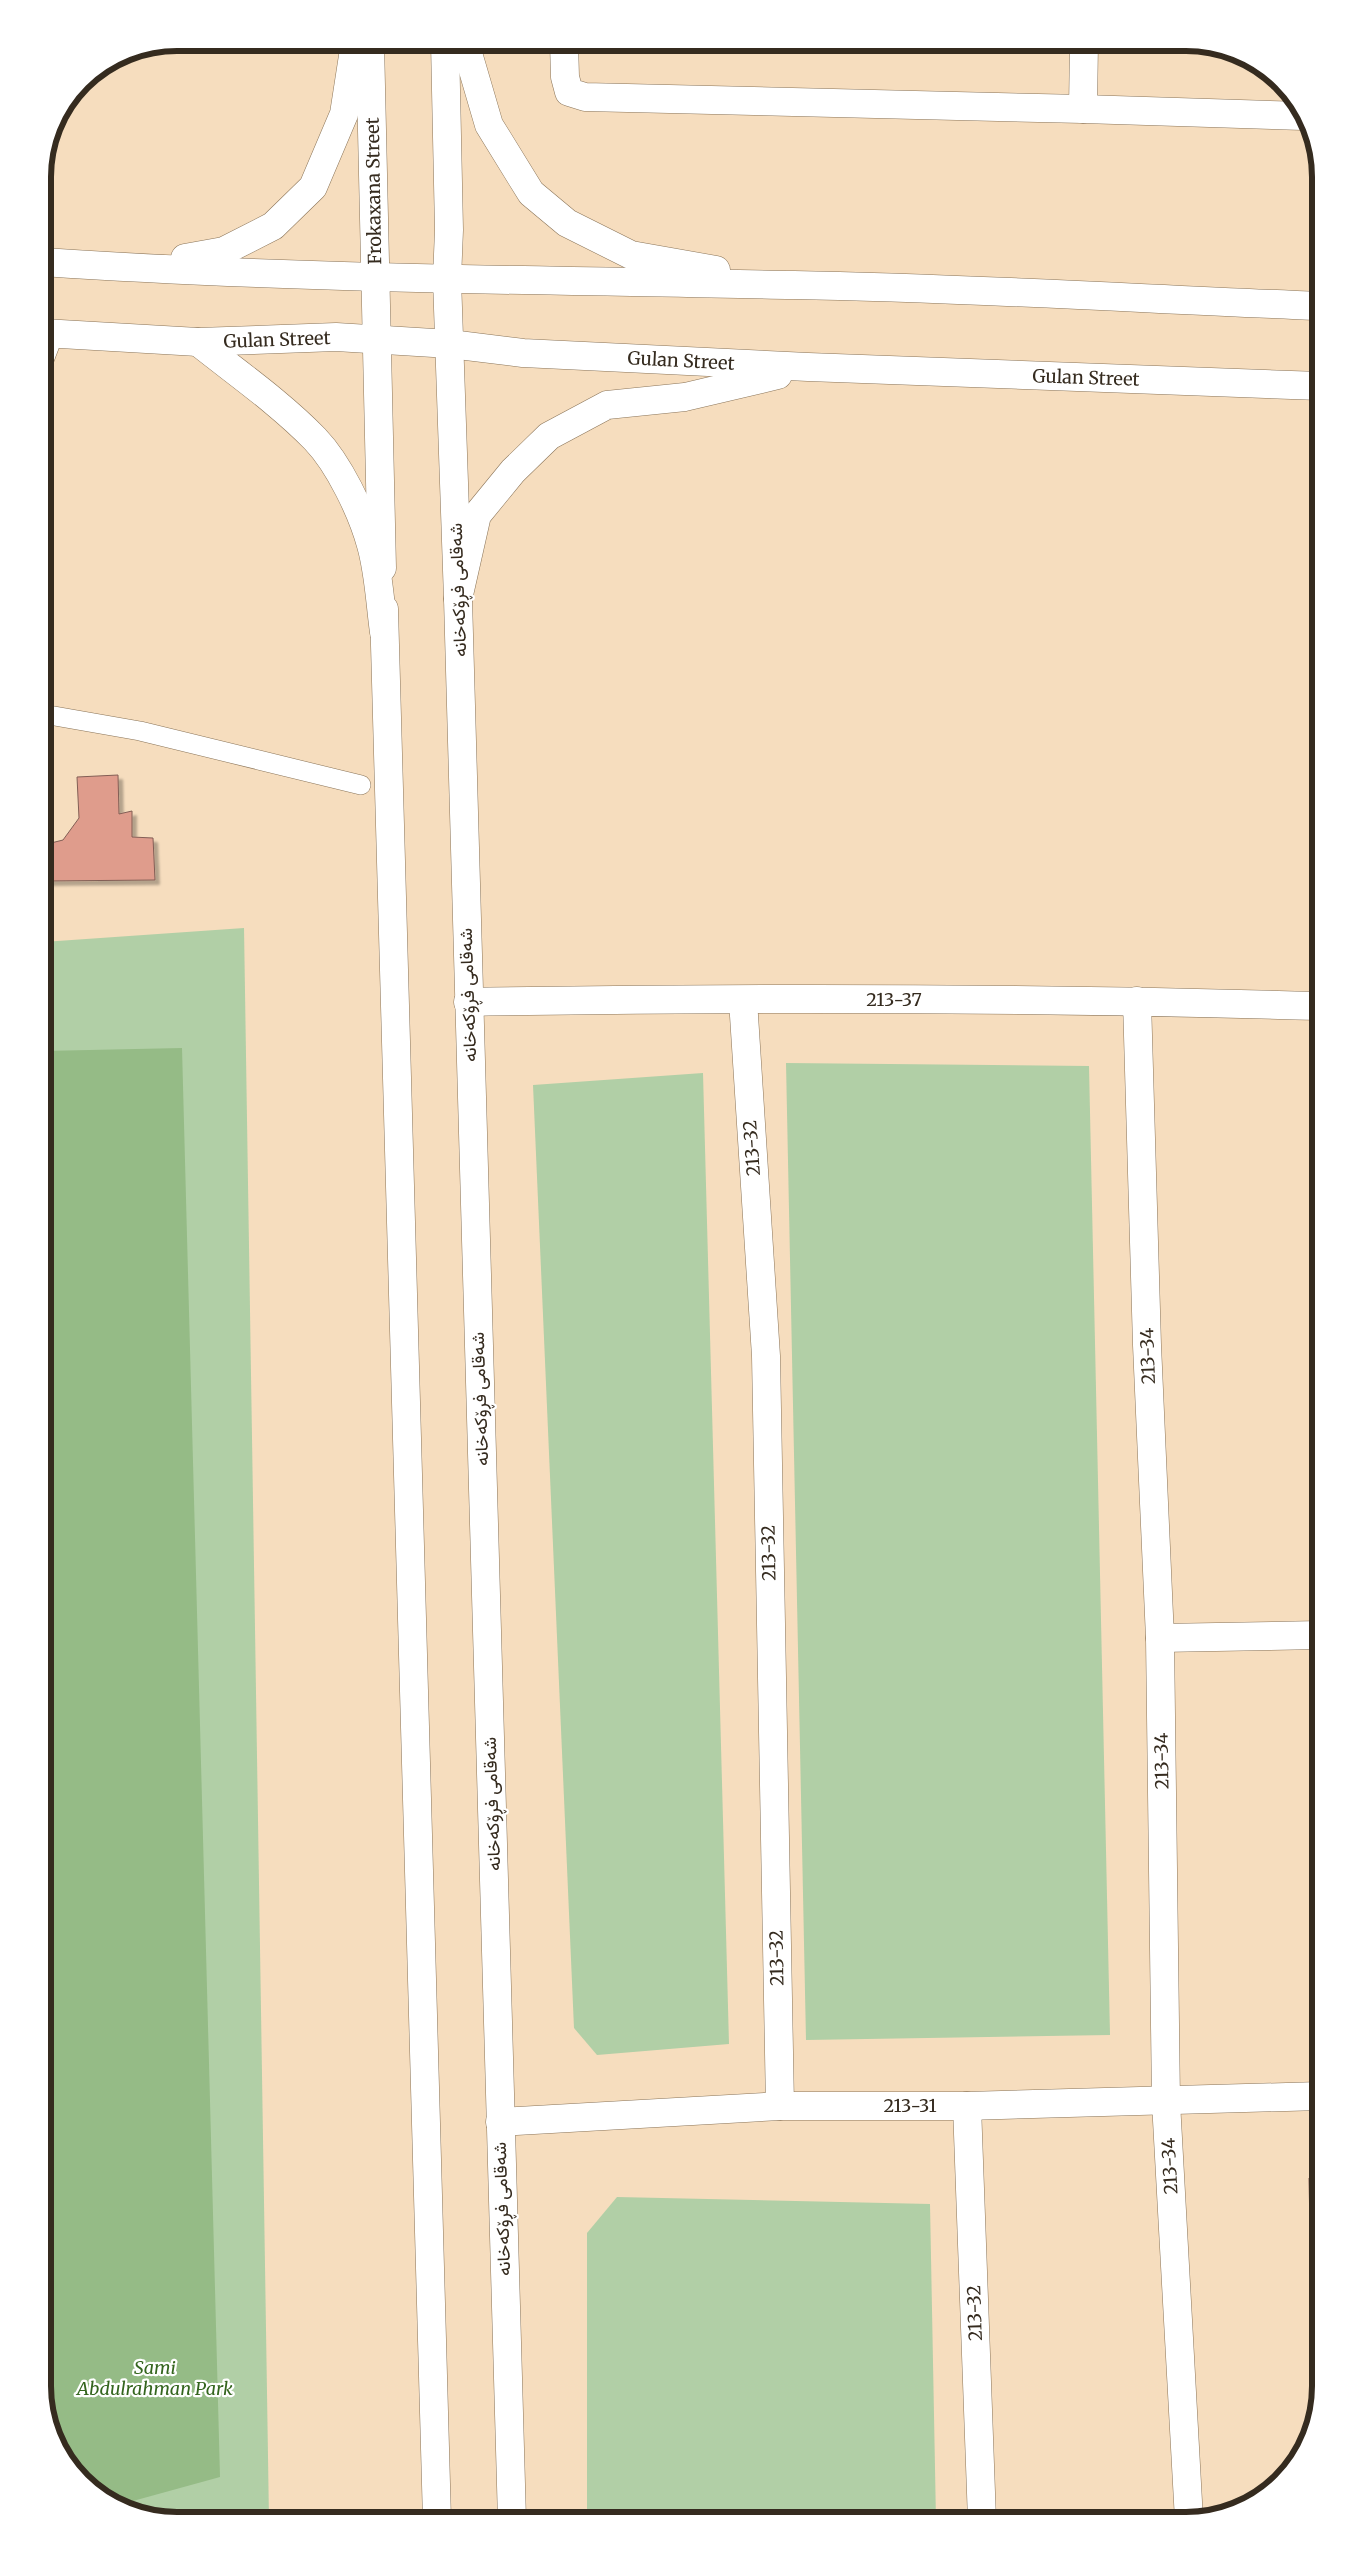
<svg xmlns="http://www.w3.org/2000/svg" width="1363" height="2563" viewBox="0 0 1363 2563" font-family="Merriweather,Vazirmatn,serif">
<defs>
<filter id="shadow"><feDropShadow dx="4.5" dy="4.5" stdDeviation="1" flood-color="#0004"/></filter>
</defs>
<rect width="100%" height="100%" fill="#f6ddbe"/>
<g fill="#b1cfa6">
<path d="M244,928L269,2520H169L102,2498L53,2438L43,2386V942Z"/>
<path d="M786,1063L1089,1066L1110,2035L806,2040Z"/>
<path d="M703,1073L729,2044L597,2055L574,2028L533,1085Z"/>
<path d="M617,2197L930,2204L936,2520H587V2233Z"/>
</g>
<path fill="#95bb86" d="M182,1048L220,2477L122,2504L102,2498L53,2438L43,2386V1051Z"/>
<g fill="#df9c8c" stroke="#825e55" filter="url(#shadow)">
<path d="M975,43H1036V45Z"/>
<path d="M118,775L119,814L132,811V837L153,838L155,880L46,881L47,844L63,840L79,818L77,777Z"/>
<path d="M1309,2178H1320V2329H1312Z"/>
</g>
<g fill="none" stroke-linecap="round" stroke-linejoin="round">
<g stroke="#8a7458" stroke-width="20">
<g id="service">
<path d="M43,363L54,334"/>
<path d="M43,714L140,731L361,785"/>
</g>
</g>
<g stroke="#8a7458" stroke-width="29">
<g id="minor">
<path d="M564,43L565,77L569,92L585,97L1083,109L1303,116"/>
<path d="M1083,109L1084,43"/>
<path d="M743,1000L766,1356L780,2106"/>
<path d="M1137,1001L1147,1345L1160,1638L1166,2102L1189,2520"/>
<path d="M468,1002C752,997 1037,998 1320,1006"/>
<path d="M1160,1638L1320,1635"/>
<path d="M967,2106L982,2520"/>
<path d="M500,2122L780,2106H967L1320,2096"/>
</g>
</g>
<g stroke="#8a7458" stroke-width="29">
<g id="secondary">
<path d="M370,43L382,568"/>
<path d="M445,43L449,230L447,279L458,599L512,2520"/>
<path d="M384,609L437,2520"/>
</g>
</g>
<g stroke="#8a7458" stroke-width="29">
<g id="primary">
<path d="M465,43L489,125L531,193L567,223L631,255L716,270"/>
<path d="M185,258L224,251L273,226L313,187L344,114L355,43"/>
<path d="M43,262C293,279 544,280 794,285C970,288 1145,299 1320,306"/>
<path d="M43,333L198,342L336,337L450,344L523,353L808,367L1320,386"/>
<path d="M198,342C237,373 280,403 315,439C339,464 362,512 371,545C379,573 380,604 384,632"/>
<path d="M458,599L477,515L513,471L549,436L607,405L685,397L778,375"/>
</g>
</g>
<use href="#service" stroke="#fff" stroke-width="19"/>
<use href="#minor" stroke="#fff" stroke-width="28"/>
<use href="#secondary" stroke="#fff" stroke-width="28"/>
<use href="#primary" stroke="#fff" stroke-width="28"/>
</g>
<g text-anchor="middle" stroke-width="4.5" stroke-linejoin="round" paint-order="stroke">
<g font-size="18" fill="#352b1f" stroke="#fff">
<text transform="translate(374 191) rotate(-91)" y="6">Frokaxana Street</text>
<text transform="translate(277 340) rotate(-2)" y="6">Gulan Street</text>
<text transform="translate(681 361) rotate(3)" y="6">Gulan Street</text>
<text transform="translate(1086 378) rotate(2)" y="6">Gulan Street</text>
<text transform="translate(458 590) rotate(-92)" y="6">شەقامی فڕۆکەخانە</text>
<text transform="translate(468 995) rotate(-92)" y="6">شەقامی فڕۆکەخانە</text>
<text x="894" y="1006">213-37</text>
<text transform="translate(752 1148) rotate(-94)" y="6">213-32</text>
<text transform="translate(1148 1356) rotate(-92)" y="6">213-34</text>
<text transform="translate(480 1399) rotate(-92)" y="6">شەقامی فڕۆکەخانە</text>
<text transform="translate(769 1553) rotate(-91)" y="6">213-32</text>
<text transform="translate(1162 1761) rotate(-91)" y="6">213-34</text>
<text transform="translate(492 1804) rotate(-92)" y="6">شەقامی فڕۆکەخانە</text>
<text transform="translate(777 1958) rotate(-91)" y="6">213-32</text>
<text x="910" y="2112">213-31</text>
<text transform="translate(1170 2166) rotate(-93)" y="6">213-34</text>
<text transform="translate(502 2209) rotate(-92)" y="6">شەقامی فڕۆکەخانە</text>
<text transform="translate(975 2313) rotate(-92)" y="6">213-32</text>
</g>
<g font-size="18" font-style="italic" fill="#34651e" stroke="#fff">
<text x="155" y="2374">Sami<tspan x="155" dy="21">Abdulrahman Park</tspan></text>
</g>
</g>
<path d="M0 0H1363V2563H0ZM177 51H1186A126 126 0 0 1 1312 177V2386A126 126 0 0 1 1186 2512H177A126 126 0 0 1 51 2386V177A126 126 0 0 1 177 51Z" fill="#fff" fill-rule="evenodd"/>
<path fill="none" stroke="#352b1f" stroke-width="6" d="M177 51H1186A126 126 0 0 1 1312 177V2386A126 126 0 0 1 1186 2512H177A126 126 0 0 1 51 2386V177A126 126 0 0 1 177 51Z"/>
</svg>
